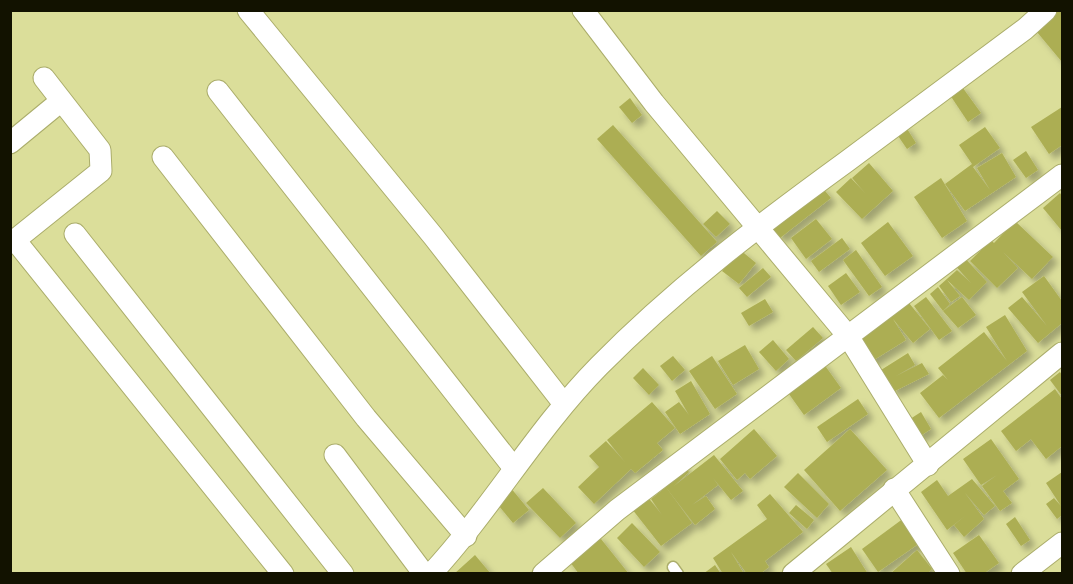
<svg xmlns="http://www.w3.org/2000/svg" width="1073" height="584" viewBox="0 0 1073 584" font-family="'Fira Sans',sans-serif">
<defs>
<filter id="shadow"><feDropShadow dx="5.5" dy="5.5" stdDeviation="3" flood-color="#0004"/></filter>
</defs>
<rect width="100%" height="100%" fill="#dbde9a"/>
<g fill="#acae53" filter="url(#shadow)">
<path d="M1054,10H1062V62L1032,26Z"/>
<path d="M960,84L981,113L968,122L948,92Z"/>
<path d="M630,98L642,115L632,123L619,107Z"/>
<path d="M1062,107V145L1049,154L1031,127Z"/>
<path d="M904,124L916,143L907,149L894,130Z"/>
<path d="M613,125L717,242L701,256L597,139Z"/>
<path d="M985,127L1000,148L973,167L990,190L977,168L1002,153L1016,177L965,211L945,184L972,164L959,145Z"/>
<path d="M1026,151L1038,170L1026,178L1013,160Z"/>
<path d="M869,163L893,191L862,219L836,192L851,178L866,194L852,178Z"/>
<path d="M941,178L967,221L942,238L914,197Z"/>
<path d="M820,185L831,198L780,238L770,226Z"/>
<path d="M1060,193L1062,196V231L1043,208Z"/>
<path d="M717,211L730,224L716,237L703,224Z"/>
<path d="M816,219L832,239L806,259L791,238Z"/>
<path d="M1015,221L1053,257L1032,279L1003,252L1018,268L997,288L970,261L991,240L994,243Z"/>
<path d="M888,222L913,256L885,276L861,243Z"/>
<path d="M842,238L850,249L819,272L811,261Z"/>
<path d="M739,249L756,263L739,284L722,271Z"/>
<path d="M856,250L882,287L869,296L843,260Z"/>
<path d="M961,254L987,282L969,300L947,280L960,296L951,302L939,286L957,270L971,283L952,262Z"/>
<path d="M763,268L771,277L747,297L739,288Z"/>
<path d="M846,273L860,292L841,305L828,286Z"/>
<path d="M1044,276L1062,301V323L1038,343L1008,308L1022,297L1047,326L1022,292Z"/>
<path d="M938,287L950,304L943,311L930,294Z"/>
<path d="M926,297L952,331L939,340L914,306Z"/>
<path d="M962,297L976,315L958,328L943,311Z"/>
<path d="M765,299L773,312L749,326L741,313Z"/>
<path d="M909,303L930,329L913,343L893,319L906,340L869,363L855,340Z"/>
<path d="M1005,315L1027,351L939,418L920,393L943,375L948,380L938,368L984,332L1007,361L986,327Z"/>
<path d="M813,327L823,338L796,361L786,350Z"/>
<path d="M773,340L789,359L776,371L759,352Z"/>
<path d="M745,345L759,369L733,385L718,361Z"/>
<path d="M908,353L915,365L896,376L922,363L929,374L893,392L881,370Z"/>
<path d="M673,356L685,370L672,381L660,366Z"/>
<path d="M712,356L737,394L715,409L689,371Z"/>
<path d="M821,360L841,388L804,415L784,387Z"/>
<path d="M643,368L659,385L649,395L633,378Z"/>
<path d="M1060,372L1062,375V396L1050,380Z"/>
<path d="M691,381L710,414L680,434L665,412L679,402L689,415L675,391Z"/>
<path d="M1055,389L1062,399V446L1046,459L1027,434L1031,439L1016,451L1001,431Z"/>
<path d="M858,399L868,414L827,442L817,427Z"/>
<path d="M652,402L675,428L657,443L663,450L635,473L631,469L594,504L578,487L599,467L589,456L606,441L625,462L607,440Z"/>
<path d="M921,412L931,429L917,438L907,421Z"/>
<path d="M754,429L777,456L750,479L745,473L737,480L720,459Z"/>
<path d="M850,429L887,470L840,511L804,470Z"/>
<path d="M991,439L1019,479L1003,491L1012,503L1000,511L982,486L997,475L981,485L963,459Z"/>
<path d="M714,455L743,491L731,500L713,478L718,485L692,505L706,496L715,509L695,525L661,481L682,463L689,472L674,486Z"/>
<path d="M1062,472V515L1057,519L1046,504L1054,498L1061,506L1046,483Z"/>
<path d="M798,473L829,504L817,518L784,487Z"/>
<path d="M972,479L995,506L984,515L965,493L984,519L964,537L954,525L965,516L947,530L921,492L937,480L948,496Z"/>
<path d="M510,487L529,510L513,523L494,500Z"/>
<path d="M666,487L692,523L661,546L632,509L647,496L662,515L651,499Z"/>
<path d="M543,488L576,523L560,538L526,503Z"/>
<path d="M770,494L803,532L765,561L769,567L760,574H747L731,552L744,574H723L713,558L767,519L757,505Z"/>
<path d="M796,505L814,520L807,529L789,513Z"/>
<path d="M1015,517L1030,540L1021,546L1006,524Z"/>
<path d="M904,518L921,542L878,572L862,549Z"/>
<path d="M632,523L660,552L644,567L617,538Z"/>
<path d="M597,534L629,574H579L567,558Z"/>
<path d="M979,535L999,563L983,574H967L953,553Z"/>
<path d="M851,547L868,574H833L826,564Z"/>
<path d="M917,550L932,569L927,574H890Z"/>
<path d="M475,555L491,574H454Z"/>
<path d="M715,565L721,574H703Z"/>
</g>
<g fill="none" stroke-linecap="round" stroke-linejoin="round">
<g stroke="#abad6b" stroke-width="13">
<path id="lane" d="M673,567L678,574"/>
</g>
<g stroke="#abad6b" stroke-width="23">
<g id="street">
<path d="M248,10L433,236L564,404"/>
<path d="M583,10L654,103L848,336L928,465"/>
<path d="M218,91L513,467"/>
<path d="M10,143L61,101"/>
<path d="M163,157L366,418L466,536"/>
<path d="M75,234L343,574"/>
<path d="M15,240L101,171L100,150L44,78"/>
<path d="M10,243L15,240L283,574"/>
<path d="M335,455L424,574"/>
<path d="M894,489L949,574"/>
<path d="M431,574C492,508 536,430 599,366C676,288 758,226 846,162C906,118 965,73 1025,29L1046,10"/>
<path d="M543,574L617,510L1062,175"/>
<path d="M793,574L1062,353"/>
<path d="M1022,574L1062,543"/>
</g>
</g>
<use href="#lane" stroke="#fff" stroke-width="10"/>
<use href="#street" stroke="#fff" stroke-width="21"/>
</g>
<rect width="1073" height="584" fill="none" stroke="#121200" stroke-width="24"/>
</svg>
